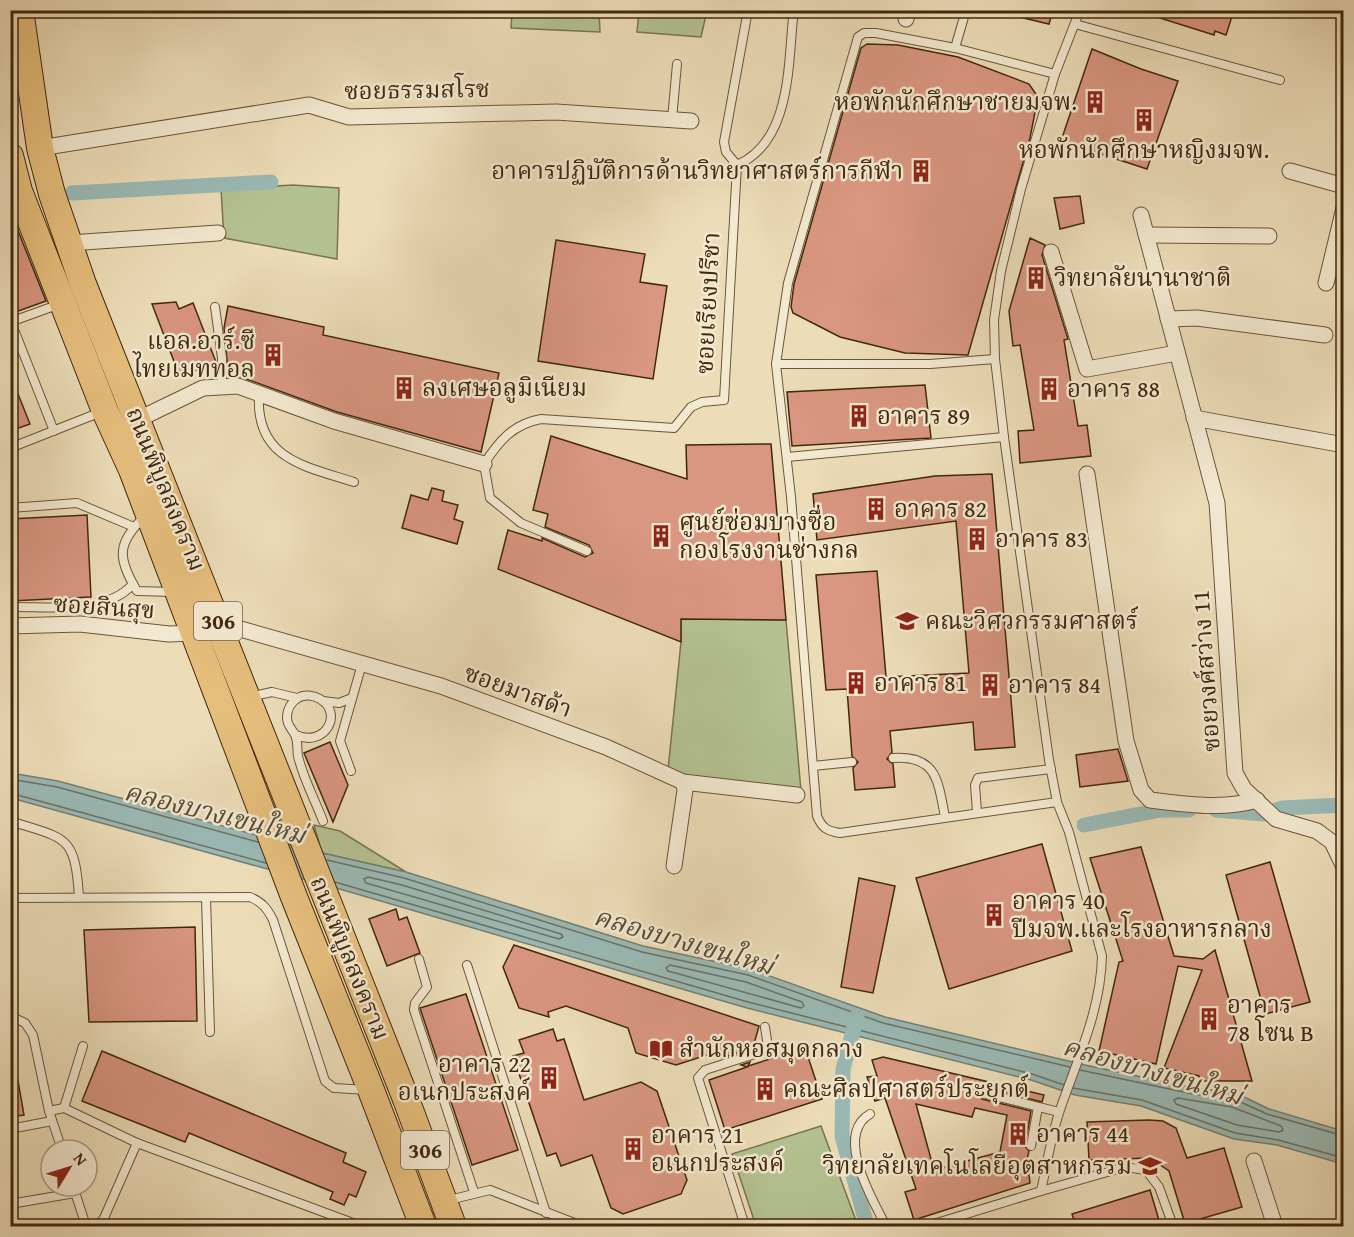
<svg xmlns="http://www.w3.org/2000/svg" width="1354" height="1237" viewBox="0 0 1354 1237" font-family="'Gentium Book Plus','Noto Serif Thai',serif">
<rect width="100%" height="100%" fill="#ecddb8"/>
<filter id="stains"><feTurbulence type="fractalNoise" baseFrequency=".00333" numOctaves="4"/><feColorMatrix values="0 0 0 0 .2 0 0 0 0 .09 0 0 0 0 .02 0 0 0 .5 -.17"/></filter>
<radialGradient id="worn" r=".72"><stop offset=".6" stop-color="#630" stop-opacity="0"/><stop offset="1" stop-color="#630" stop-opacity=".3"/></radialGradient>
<g fill="#b4c292" stroke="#7a7550" stroke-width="1.5">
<path d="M512,11H599L600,32L511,28Z"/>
<path d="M639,11V10L707,11L701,37L637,32Z"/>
<path d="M293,185L339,188L337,259L224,238L221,189Z"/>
<path d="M681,619L786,620L801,791L686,779L668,770L681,642Z"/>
<path d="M314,825L340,831L406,872L322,853Z"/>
<path d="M821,1126L858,1226H756L732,1154Z"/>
</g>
<path fill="#9abab6" stroke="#768072" stroke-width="1.5" d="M11,773L58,781L322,853L406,872L643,946L750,969L885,1017L1085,1065L1194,1088L1236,1093L1269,1109L1343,1131V1164L1277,1145L1234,1139L1141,1106L1075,1095L1031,1080L747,1008L343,890L11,798Z"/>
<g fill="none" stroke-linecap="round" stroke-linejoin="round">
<g stroke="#6e7162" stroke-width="1.5">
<path d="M10,779L57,787L258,842"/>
<path d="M10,793L266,863"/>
<path d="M327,860L404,878L642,952L748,975L883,1023L1070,1067"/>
<path d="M368,877L402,885L561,934L563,937L559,939L366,883L364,879Z"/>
<path d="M335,882L748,1002L1032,1074L1064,1085"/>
<path d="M670,965L746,982L802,1002L804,1006L801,1008L668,971L666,968Z"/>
<path d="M1080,1070L1193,1094L1234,1099L1267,1114L1344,1136"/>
<path d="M1073,1088L1142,1100L1235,1133L1278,1140L1344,1158"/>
<path d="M1178,1098L1232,1107L1281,1126L1283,1130L1279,1132L1237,1125L1176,1104L1174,1100Z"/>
</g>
<g stroke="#9abab6" stroke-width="15">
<path d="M72,193L271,182"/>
<path d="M1216,810L1264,814L1282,808L1344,805"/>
<path d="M1084,825L1161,810H1189"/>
<path d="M857,1016L843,1069L842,1136L866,1222"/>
</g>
</g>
<g fill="#d99680" stroke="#41280d" stroke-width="1.5" fill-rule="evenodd">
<path d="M1012,10H1053L1049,24L1011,15Z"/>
<path d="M1144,10H1234L1226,35L1215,31L1214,35L1144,13Z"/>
<path d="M867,44L898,45L958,57L1029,84L1038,97L1030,138L968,355L905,353L840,337L793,313L791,307L794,284L861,48Z"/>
<path d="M1092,49L1141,69L1178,81L1147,169L1061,141Z"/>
<path d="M1080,196L1084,223L1060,229L1054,198Z"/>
<path d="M13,218L46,301L10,314V219Z"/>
<path d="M1030,238L1045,245L1042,255L1068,339L1064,340L1078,426L1087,425L1091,456L1020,463L1018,431L1034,430L1020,345L1013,346L1009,311Z"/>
<path d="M556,240L645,254L640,282L667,286L653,379L538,361Z"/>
<path d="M176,302L179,309L193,303L216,362L180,377L152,304Z"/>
<path d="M228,306L324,327L323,335L499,373L481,452L337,412L241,377H232L233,373L228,371L224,328Z"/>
<path d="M10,374L30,424L10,431Z"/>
<path d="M925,385L931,438L792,446L787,392Z"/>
<path d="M551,436L687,479L686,445L771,444L786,620L681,619V642L498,569L508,530L542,541V538L585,557L593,553L589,545L545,527L548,514L533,510Z"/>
<path d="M992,474L1015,747L975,750L973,722L890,731L892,752L887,759L893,764L895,787L855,790L853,768L858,762L852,756L847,689L826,690L816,575L877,571L886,677L969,673L956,521L817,540L813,494L935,476Z"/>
<path d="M432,488L444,491L442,501L458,505L454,519L463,522L457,544L402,528L411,495L428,500Z"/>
<path d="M87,515L91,597L10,601V519Z"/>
<path d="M330,742L348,785L333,822L304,753Z"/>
<path d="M1118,749L1128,781L1080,787L1076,755Z"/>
<path d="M1042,844L1072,951L949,989L916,878Z"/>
<path d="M1141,847L1174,956L1203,959L1215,950L1252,1081H1201L1199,1076L1164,1068L1202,970L1178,966L1156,1064L1099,1051L1119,962L1123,961L1090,858Z"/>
<path d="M1270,862L1310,1002L1265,1014L1226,875Z"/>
<path d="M859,878L895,886L873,993L841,987Z"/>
<path d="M396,909L399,920L407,917L420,953L387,966L369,919Z"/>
<path d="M195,927L197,1021L89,1022L84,930Z"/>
<path d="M514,945L759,1026L753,1048L722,1058L710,1054L676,1065L636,1053L628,1028L566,1006L548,1012L549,1017L519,1008L503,967Z"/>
<path d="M466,994L518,1150L472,1165L420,1008Z"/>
<path d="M553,1029L557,1041L564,1039L584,1100L641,1082L657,1091L687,1180L681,1194L623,1214L611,1208L592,1155L561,1166L556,1153L547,1156L513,1056L524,1053L519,1040Z"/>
<path d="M805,1048L822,1099L725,1130L709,1080L747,1067L741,1065L750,1062L748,1066Z"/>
<path d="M102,1051L346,1153L343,1162L366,1172L356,1197L349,1194L344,1205L330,1199L333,1192L189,1133L185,1142L82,1101Z"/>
<path d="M883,1057L1044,1095L1042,1102L984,1087L977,1092L982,1099L1031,1111L1025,1146L1029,1151L1027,1159L1030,1183L914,1220L905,1192L916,1189L885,1098L875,1101L867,1077L877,1076L872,1060ZM916,1104L972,1117L975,1108L1007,1115L1000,1152L934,1170Z"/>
<path d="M10,1075H17L24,1115L10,1117Z"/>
<path d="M1149,1120L1163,1121L1176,1128L1187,1158L1224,1148L1242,1207L1200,1219L1202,1227H1186L1169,1171L1150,1158L1089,1160L1087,1122Z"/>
<path d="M1150,1190L1161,1227H1076L1072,1214Z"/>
</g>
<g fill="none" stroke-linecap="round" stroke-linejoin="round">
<g stroke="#6c5538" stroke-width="10">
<g id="service">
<path d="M1080,10L1055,74L1021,189L1001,271L994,320L995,359L1004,437L1049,760L1057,802L1069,832L1102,956C1101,1010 1077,1060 1060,1110C1051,1136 1047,1164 1041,1191L1125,1167L1146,1170L1159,1187L1173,1226"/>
<path d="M1075,24L1280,80"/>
<path d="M955,48L966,10"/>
<path d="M1055,74L955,48L876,33H864L858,37L788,283L776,364L791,497L817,816C822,828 827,831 840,833L1057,802"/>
<path d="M672,119L677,64"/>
<path d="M737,165C790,142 788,69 793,18L789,10"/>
<path d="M737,165L726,152L724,142L748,10"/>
<path d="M215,307L222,358V387"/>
<path d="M10,322L60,304"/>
<path d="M11,322L54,431"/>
<path d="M776,364H930L995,359"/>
<path d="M259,394C255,459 304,466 354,482"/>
<path d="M10,448L101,412"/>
<path d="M787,457L1004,437"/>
<path d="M10,508L77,503L134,527"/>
<path d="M144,517C117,544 117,557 137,591L174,592"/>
<path d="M587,551L521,523L490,498L484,464C499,441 513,424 541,419L674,428L691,407L702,402L724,400L737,165"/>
<path d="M10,607C48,606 106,615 133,584"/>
<path d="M249,697L272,692L297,698"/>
<path d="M323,701L339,703L352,698"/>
<path d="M296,735C325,748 344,713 320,699C313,695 304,694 298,698C291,702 287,710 287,718C287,727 295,731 296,738C298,744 297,750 298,756C303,778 315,800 323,821"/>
<path d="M893,758C937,755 938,781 945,817"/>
<path d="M813,766L852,762"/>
<path d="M351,771L340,741L362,664"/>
<path d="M977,812L975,785L978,778L1051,769"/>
<path d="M10,821C66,839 75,834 79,897"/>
<path d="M10,898L250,897C262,902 267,908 273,920L325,1081L334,1088L368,1090"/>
<path d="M206,898L210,1032"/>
<path d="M419,959L427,987L415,1003L414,1010L474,1192"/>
<path d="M467,965L546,1213"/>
<path d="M10,1016L25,1023L33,1035L49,1111L62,1150"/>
<path d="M983,1093L1059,1112"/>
<path d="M64,1108L83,1046"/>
<path d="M49,1111L64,1108L137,1143L361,1226"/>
<path d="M870,1114C834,1135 872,1199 886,1226"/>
<path d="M10,1129L52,1121"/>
<path d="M1031,1146L1038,1107"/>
<path d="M73,1186L86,1226"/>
<path d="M449,1200L490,1190L582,1226"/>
<path d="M10,1204L75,1193"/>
<path d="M98,1226L104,1218L137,1143"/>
<path d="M745,1226L698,1078L705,1070L764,1051L768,1047L765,1027"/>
<path d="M927,1226L1041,1191"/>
</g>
</g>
<g stroke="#6c5538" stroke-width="17">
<g id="minor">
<path d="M906,19L908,10"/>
<path d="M40,148L309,105L349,117L556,112L691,121"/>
<path d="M1290,171L1344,186"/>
<path d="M1141,215L1217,503L1235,773L1244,789L1276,819L1317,831L1332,842L1344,867"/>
<path d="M1146,235L1269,236"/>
<path d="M69,243L218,233"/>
<path d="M1051,252L1087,369L1177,353"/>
<path d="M1326,283L1344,208"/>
<path d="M1168,319L1197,318L1325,335"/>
<path d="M1194,418L1344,445"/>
<path d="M139,419L203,388L238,386L334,421L484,464"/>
<path d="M1087,474L1126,741L1141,790L1150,800C1185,804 1223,810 1257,800"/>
<path d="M10,626L80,624L169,634L194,633"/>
<path d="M223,632L237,628L441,686L606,747L683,782L797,795"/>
<path d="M674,866L685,790L683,782"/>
<path d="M1254,1161L1275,1226"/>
</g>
</g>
<g stroke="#41280d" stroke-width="28">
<g id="primary">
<path d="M20,10L40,148L52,194L83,284L406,1099L453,1226"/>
<path d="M10,156L19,191L105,411L132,470L294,897L371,1090L423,1226"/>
</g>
</g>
<use href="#service" stroke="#f3e9d1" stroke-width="8"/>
<use href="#minor" stroke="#f3e9d1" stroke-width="15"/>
<use href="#primary" stroke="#e6be7c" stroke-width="26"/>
</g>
<defs>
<g id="building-bare" transform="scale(1.8)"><path d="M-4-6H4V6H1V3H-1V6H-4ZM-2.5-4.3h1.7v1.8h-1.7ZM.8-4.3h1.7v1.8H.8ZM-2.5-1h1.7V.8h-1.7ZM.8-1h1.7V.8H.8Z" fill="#8f2418" stroke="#f3e9d1" stroke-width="2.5" paint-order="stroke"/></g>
<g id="university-bare" transform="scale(1.8)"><path d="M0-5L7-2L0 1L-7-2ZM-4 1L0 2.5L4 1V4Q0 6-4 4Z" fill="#8f2418" stroke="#f3e9d1" stroke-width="2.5" paint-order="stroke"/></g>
<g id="library-bare" transform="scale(1.8)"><path d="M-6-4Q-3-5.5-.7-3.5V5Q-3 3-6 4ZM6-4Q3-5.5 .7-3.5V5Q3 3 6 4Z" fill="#8f2418" stroke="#f3e9d1" stroke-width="2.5" paint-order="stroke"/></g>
</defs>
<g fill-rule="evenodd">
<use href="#building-bare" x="1095" y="102"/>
<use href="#building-bare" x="1144" y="120"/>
<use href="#building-bare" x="921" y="171"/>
<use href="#building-bare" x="1036" y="278"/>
<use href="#building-bare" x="273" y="355"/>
<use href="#building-bare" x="404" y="388"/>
<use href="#building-bare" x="1049" y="389"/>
<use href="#building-bare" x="859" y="416"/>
<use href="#building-bare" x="876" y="509"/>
<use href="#building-bare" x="661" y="536"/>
<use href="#building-bare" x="977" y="539"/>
<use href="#university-bare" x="907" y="621"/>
<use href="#building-bare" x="856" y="683"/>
<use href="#building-bare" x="990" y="685"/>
<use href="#building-bare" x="994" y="915"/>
<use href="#building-bare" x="1209" y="1019"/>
<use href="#library-bare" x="661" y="1049"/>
<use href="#building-bare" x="549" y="1078"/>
<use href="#building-bare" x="765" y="1089"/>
<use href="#building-bare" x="1018" y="1134"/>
<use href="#building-bare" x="633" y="1149"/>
<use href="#university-bare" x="1150" y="1166"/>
</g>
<g text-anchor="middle" stroke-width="5" stroke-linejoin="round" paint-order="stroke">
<g fill="#f3e9d1" stroke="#766248" stroke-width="1.5">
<rect x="194" y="602" width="48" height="38" rx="4.5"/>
<rect x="401" y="1131" width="48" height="38" rx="4.5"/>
</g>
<g font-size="22" font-weight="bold" fill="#41280d">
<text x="218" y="629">306</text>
<text x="425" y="1158">306</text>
</g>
<g font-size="24" fill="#41280d" stroke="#f3e9d1">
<text transform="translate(417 90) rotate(-1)" y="8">ซอยธรรมสโรช</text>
<text transform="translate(708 303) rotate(-87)" y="8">ซอยเรียงปรีชา</text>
<text transform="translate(166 489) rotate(68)" y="8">ถนนพิบูลสงคราม</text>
<text transform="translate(104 607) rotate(4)" y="8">ซอยสินสุข</text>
<text transform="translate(1206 671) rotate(-94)" y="8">ซอยวงศ์สว่าง 11</text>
<text transform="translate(518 691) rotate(20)" y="8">ซอยมาสด้า</text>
<text transform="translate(350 958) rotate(68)" y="8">ถนนพิบูลสงคราม</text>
</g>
<g font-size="24" fill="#41280d" stroke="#f3e9d1" text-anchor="start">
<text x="1077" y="110" text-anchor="end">หอพักนักศึกษาชายมจพ.</text>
<text x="1144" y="158" text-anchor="middle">หอพักนักศึกษาหญิงมจพ.</text>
<text x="903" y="179" text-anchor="end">อาคารปฏิบัติการด้านวิทยาศาสตร์การกีฬา</text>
<text x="1054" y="286">วิทยาลัยนานาชาติ</text>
<text x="255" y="349" text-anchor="end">แอล.อาร์.ซี<tspan x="255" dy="28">ไทยเมททอล</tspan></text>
<text x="422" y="396">ลงเศษอลูมิเนียม</text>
<text x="1067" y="397">อาคาร 88</text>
<text x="877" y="424">อาคาร 89</text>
<text x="894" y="517">อาคาร 82</text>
<text x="679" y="530">ศูนย์ซ่อมบางซื่อ<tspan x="679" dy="28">กองโรงงานช่างกล</tspan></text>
<text x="995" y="547">อาคาร 83</text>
<text x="925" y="629">คณะวิศวกรรมศาสตร์</text>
<text x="874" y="691">อาคาร 81</text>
<text x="1008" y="693">อาคาร 84</text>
<text x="1012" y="909">อาคาร 40<tspan x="1012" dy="28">ปีมจพ.และโรงอาหารกลาง</tspan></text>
<text x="1227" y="1013">อาคาร<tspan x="1227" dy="28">78 โซน B</tspan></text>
<text x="679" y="1057">สำนักหอสมุดกลาง</text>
<text x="531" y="1072" text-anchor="end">อาคาร 22<tspan x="531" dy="28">อเนกประสงค์</tspan></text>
<text x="783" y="1097">คณะศิลปศาสตร์ประยุกต์</text>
<text x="1036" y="1142">อาคาร 44</text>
<text x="651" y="1143">อาคาร 21<tspan x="651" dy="28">อเนกประสงค์</tspan></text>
<text x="1132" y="1174" text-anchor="end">วิทยาลัยเทคโนโลยีอุตสาหกรรม</text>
</g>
<g font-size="26" font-style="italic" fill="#574c37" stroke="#f3e9d1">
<text transform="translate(215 813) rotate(14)" y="9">คลองบางเขนใหม่</text>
<text transform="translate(684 941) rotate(16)" y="9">คลองบางเขนใหม่</text>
<text transform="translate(1153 1071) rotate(16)" y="9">คลองบางเขนใหม่</text>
</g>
</g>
<rect width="1354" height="1237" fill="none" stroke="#ecddb8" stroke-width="36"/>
<rect x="12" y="12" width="1330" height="1213" fill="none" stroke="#41280d" stroke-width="3"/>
<rect x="18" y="18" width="1318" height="1201" fill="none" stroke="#41280d" stroke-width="1.5"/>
<g transform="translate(69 1168) rotate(52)"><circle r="28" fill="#f3e9d1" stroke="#ac9c83" stroke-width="1.5"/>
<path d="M0-4.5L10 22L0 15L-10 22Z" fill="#8f2418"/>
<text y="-9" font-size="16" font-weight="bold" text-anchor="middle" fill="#41280d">N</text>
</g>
<rect width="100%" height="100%" filter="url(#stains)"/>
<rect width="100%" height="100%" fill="url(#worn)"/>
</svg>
